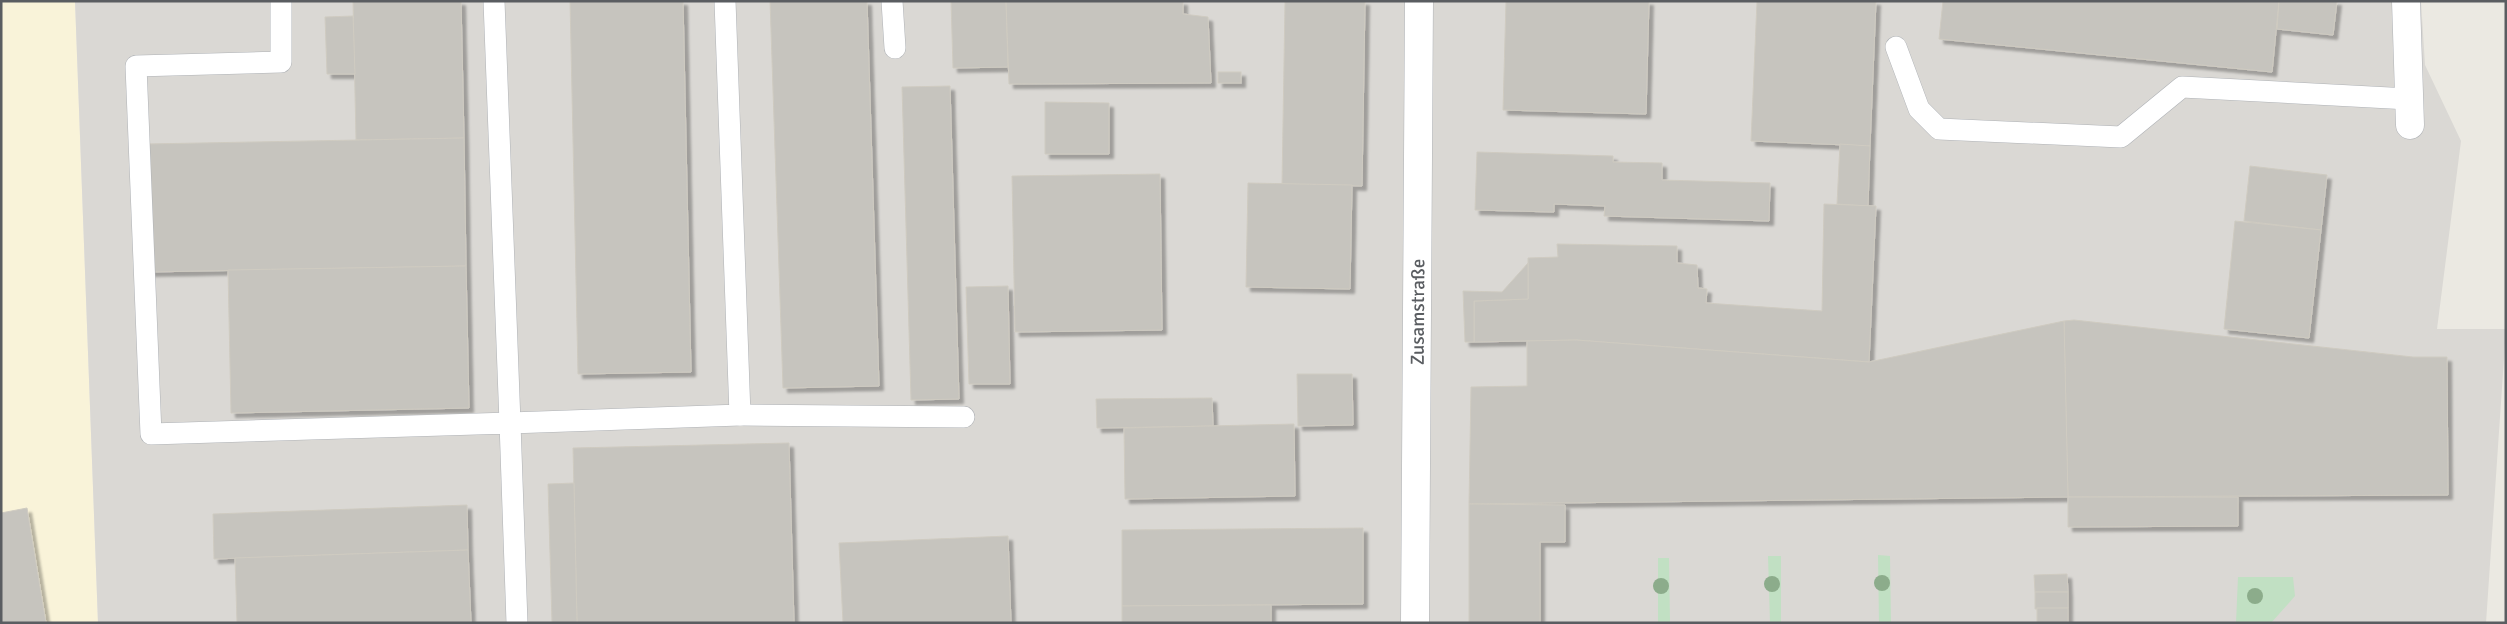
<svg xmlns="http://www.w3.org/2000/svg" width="2507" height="624" viewBox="0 0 2507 624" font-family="Signika,sans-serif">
<defs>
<filter id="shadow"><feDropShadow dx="4.5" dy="4.5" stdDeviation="1" flood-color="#0004"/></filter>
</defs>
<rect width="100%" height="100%" fill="#ebe9e2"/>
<path fill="#f9f3d9" d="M1,1H75L98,623H1Z"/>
<path fill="#dad8d4" d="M75,1H2421L2425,65L2461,141L2437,329H2506L2486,623H98Z"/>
<g fill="#c1e0c3">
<path d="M1878,555L1890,556L1891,623H1879Z"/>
<path d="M1768,556H1781V623H1770Z"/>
<path d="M1658,558H1669L1670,623H1658Z"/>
<path d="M2238,577H2293L2295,596L2271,623H2236Z"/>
</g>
<g fill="#c6c4be" stroke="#cfcbc1" filter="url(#shadow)">
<path d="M353,1H461L464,138L356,140Z"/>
<path d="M570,1H683L691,372L578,374Z"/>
<path d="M770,1H867L879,386L783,388Z"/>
<path d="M951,1H1006L1008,67L953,68Z"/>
<path d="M1006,1H1183V14L1208,17L1211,83L1009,84Z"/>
<path d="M1285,1H1365L1362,186L1282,184Z"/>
<path d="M1506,1H1649L1646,114L1503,110Z"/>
<path d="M1757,1H1876L1870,146L1751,141Z"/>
<path d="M1943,1H2279L2272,72L1939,39Z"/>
<path d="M2279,1H2337L2333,35L2277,29Z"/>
<path d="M353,16L355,74H327L325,17Z"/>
<rect x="1218" y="72" width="23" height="11"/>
<path d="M950,86L959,399L911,400L902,87Z"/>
<path d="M1045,102L1109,103V154H1045Z"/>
<path d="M464,138L466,266L148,272L146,144Z"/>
<path d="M1840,144L1870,146L1868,206L1837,204Z"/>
<path d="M1477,152L1613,156V162L1662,163V180L1770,183L1769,221L1604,216L1605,206L1554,204V212L1475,210Z"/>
<path d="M2250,166L2327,175L2321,230L2244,221Z"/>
<path d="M1160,174L1162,330L1015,332L1012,176Z"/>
<path d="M1248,183L1352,185L1350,289L1246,287Z"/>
<path d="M1824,204L1876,206L1869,362L1576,340L1474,342V301L1528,299V258L1558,257L1557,244L1677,246V263L1697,265L1698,288L1707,289L1706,303L1822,311Z"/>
<path d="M2235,221L2321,230L2309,338L2224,329Z"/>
<path d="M1528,263V299L1474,301V342H1465L1463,291L1502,292Z"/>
<path d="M466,266L469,408L231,413L228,270Z"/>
<path d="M1008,286L1010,384H969L966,287Z"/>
<path d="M2074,320L2413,357H2447L2448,495L2068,497L2064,321Z"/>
<path d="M2064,321L2068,497L1469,504L1471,387L1527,386V341L1576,340L1869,362Z"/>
<path d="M1297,374H1352L1353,425L1298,426Z"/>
<path d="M1212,398L1213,426L1097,428L1096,399Z"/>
<path d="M1294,424L1295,496L1125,499L1124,428Z"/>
<path d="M789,443L794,623H577L573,448Z"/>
<path d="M574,483L577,623H552L548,484Z"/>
<path d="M2068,497H2238V526L2068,527Z"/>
<path d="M1469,504L1565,505V542H1540V623H1469Z"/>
<path d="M467,505L468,550L214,559L213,514Z"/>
<path d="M27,508L46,623H1V513Z"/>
<path d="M1363,528V604L1122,606V530Z"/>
<path d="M1008,536L1011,623H843L839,543Z"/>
<path d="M468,550L471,623H237L235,558Z"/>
<path d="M2067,574L2068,592H2035L2034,575Z"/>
<path d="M2035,592H2068V608L2035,609Z"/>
<path d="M1271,605V623H1122V606Z"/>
<rect x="2037" y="608" width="31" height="15"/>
</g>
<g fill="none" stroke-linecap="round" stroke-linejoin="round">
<g stroke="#afb2b6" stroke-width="22">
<g id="lane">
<path d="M281,1V62L136,66L151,434L510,423L517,623"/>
<path d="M494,1L510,423L740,415L725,1"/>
<path d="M892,1L895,48"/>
<path d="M1896,47L1919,109L1939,129L2121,137L2182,87L2409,99"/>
<path d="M740,415L964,417"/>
</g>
</g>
<g stroke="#afb2b6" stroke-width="29">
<g id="street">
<path d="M2406,1L2410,125"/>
<path id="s1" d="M1415,623L1419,1"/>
</g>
</g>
<use href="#lane" stroke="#fff" stroke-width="21"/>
<use href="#street" stroke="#fff" stroke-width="28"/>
</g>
<g fill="#8cac8b">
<circle cx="1882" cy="583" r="8"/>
<circle cx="1772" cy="584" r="8"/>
<circle cx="1661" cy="586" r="8"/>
<circle cx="2255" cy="596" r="8"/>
</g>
<g text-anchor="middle" stroke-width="4" stroke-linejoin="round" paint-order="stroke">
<g font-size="19" fill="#5a5d61" stroke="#fff">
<text dy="7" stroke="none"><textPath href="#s1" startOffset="311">Zusamstraße</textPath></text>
</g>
</g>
<rect width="2507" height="624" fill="none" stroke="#5a5d61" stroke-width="5"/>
</svg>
